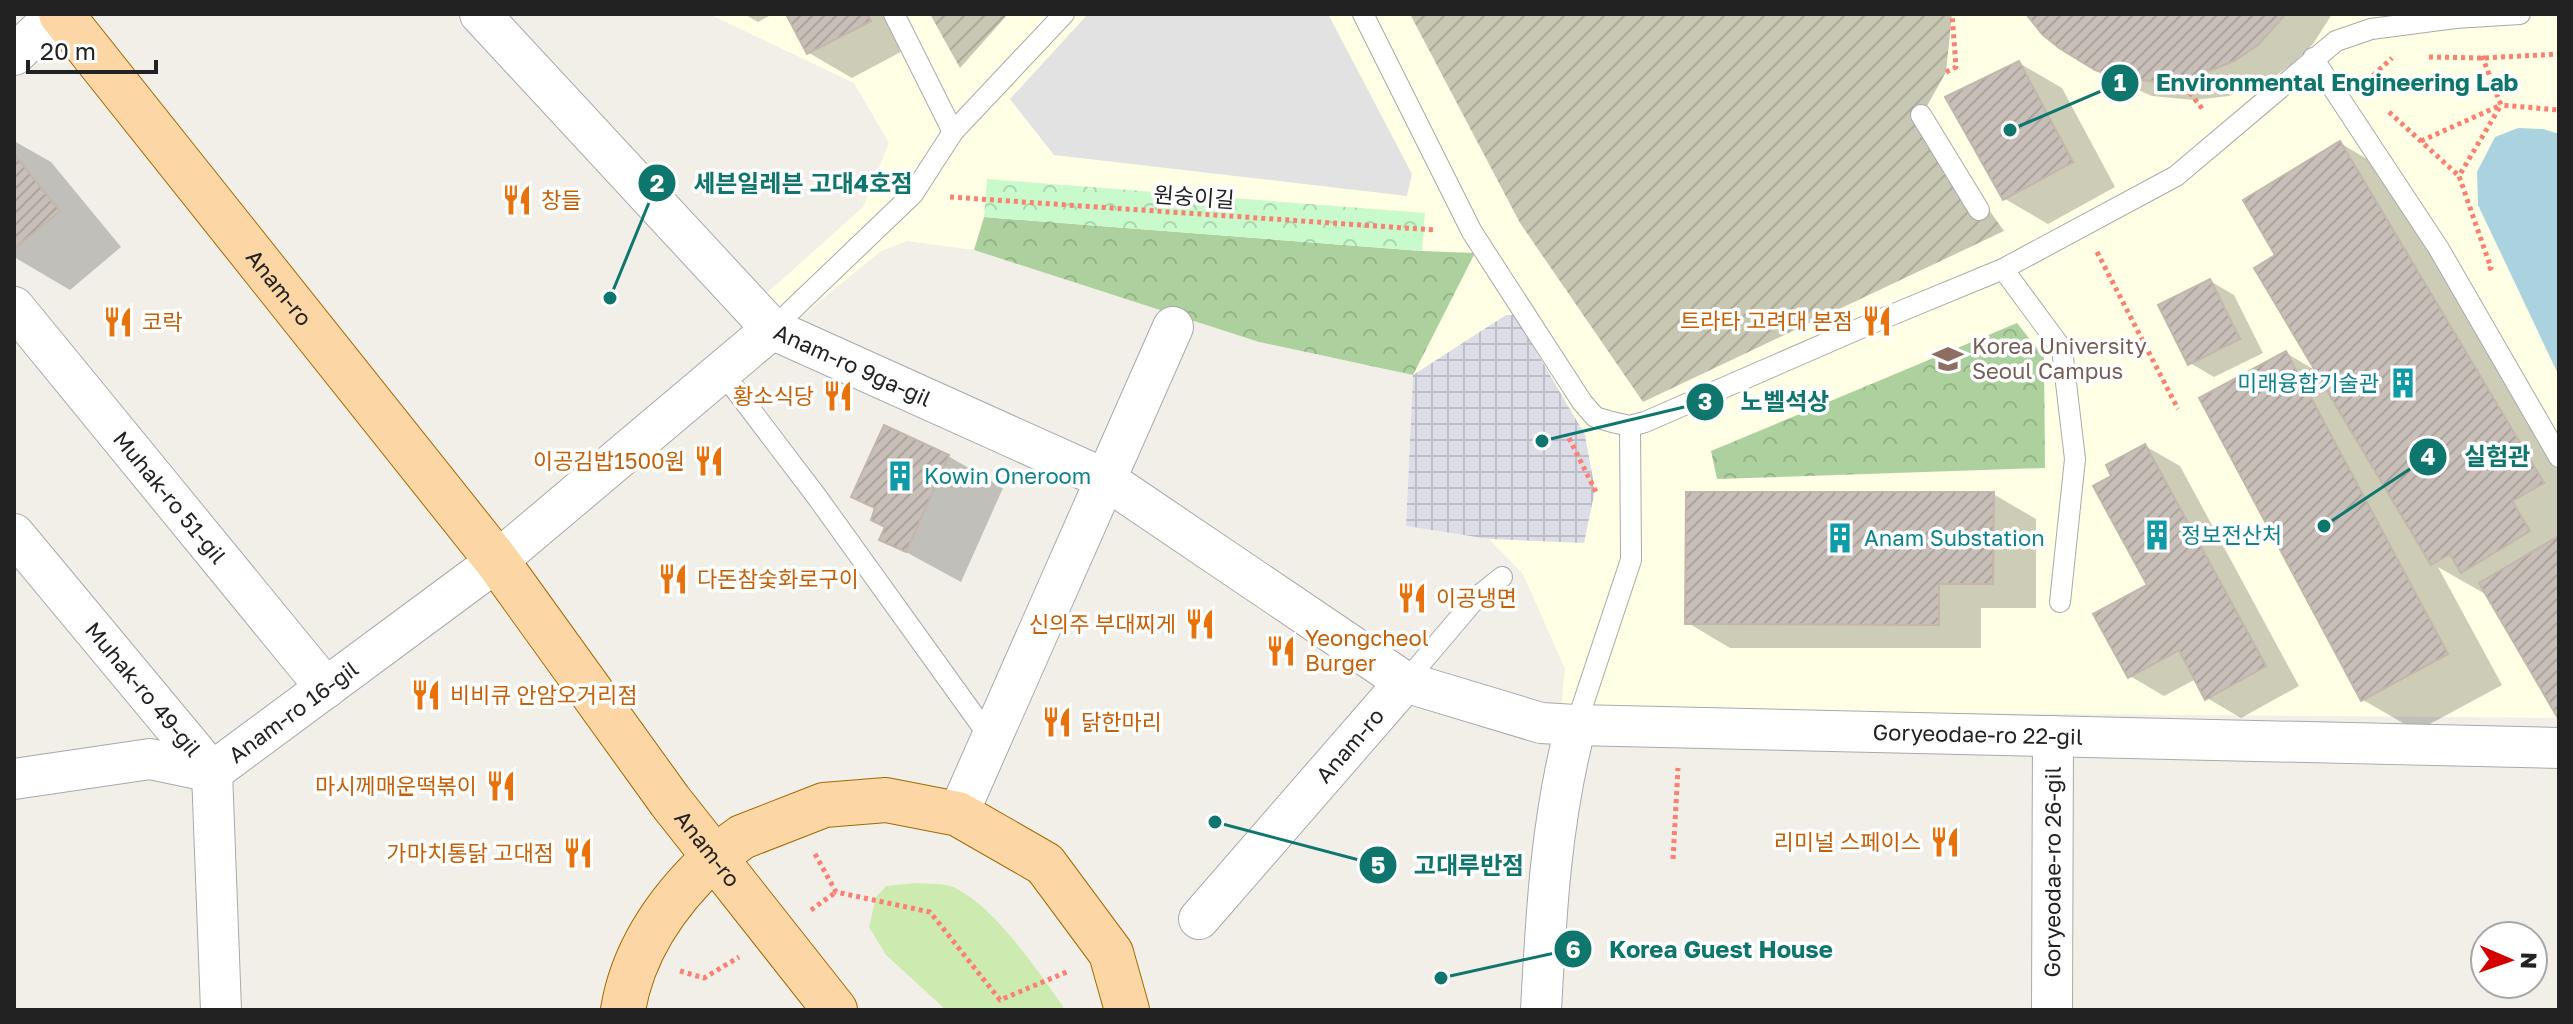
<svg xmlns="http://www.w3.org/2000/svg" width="2573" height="1024" viewBox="0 0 2573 1024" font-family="'Golos Text','Noto Sans KR',sans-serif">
<defs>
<pattern id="construction-furrows" width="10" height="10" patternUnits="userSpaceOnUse" patternTransform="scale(2)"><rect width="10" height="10" fill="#c7c7b4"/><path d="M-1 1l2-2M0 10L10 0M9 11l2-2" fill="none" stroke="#abab9a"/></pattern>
<pattern id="forest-crowns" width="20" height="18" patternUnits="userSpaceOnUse" patternTransform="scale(2)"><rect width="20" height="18" fill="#add19e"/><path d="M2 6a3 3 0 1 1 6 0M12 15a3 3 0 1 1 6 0" fill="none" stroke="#95b388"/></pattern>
<pattern id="park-crowns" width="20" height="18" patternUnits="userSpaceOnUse" patternTransform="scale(2)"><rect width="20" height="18" fill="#c8facc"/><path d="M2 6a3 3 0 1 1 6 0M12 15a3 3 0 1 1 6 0" fill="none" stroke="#acd6af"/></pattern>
<pattern id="plaza-grid" width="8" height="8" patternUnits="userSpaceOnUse" patternTransform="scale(2)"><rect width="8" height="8" fill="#dddde8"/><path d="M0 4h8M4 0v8" fill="none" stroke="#bdbdc7"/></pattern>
<pattern id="building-hatch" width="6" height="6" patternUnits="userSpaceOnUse" patternTransform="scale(2)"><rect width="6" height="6" fill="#c7bfb8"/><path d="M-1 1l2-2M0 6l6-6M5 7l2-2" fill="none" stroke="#aba49e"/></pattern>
</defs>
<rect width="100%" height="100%" fill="#f2efe9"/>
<path fill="#ffffe5" d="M709,14H2559V718L1561,710L1565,669L1523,574L1489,539L1406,526L1413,375L1259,342L974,250L907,241L881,251L798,319L797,341L766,294L863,207L889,143L854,83Z"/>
<g fill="url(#construction-furrows)">
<path d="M930,14H1008L960,68Z"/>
<path d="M1410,14H1952L1946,72L1922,115L2004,231L1643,402L1520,223Z"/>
</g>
<path fill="#cdebb0" d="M916,883C928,884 943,883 953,887C995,906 1036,969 1063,1006V1010H946L886,955L869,927L876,897L886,886Z"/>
<g fill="url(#forest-crowns)">
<path d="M984,217L1422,251L1475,253L1413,375L1259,342L974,250Z"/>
<path d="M2017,323L2044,357L2045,468L1717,479L1711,451Z"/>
</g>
<path fill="url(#park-crowns)" d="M987,179L1425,213L1422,251L984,217Z"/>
<path fill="#e2e2e2" d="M1088,14H1328L1412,174L1407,196L1054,155L1010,99Z"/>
<path fill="url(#plaza-grid)" d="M1506,315H1515L1585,435L1595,490L1584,543L1489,539L1406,526L1413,375Z"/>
<path fill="#aad3df" d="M2518,128L2543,129L2559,134V376L2478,205L2477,172L2495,137Z"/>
<g fill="#0003">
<path d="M744,14H773L758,22Z"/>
<path d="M788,14H896L912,46L852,78L809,53Z"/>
<path d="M2028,14H2332L2313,44L2293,64L2269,80L2229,96L2194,100L2152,96L2113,79L2078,59Z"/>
<path d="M2019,63L2062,88L2115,187L2048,224L2005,199Z"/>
<path d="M14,141L51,162L121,247L70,290L14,257Z"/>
<path d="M2340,143L2394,175L2559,450V716L2487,595L2438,567L2502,685L2417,731L2363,700L2286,353L2318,372L2278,256Z"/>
<path d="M2210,281L2234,295L2263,353L2214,377L2190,363Z"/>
<path d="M885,428L948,456L1003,488L961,582L882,539L887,527L877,510L854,496Z"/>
<path d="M2145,446L2180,466L2299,686L2241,718L2207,698L2196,679L2164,696L2130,676L2149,585L2114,476Z"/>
<path d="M1993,494L2036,519V608H1981V648H1730L1688,623Z"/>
</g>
<g fill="url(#building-hatch)" stroke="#c4b6ab" stroke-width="2">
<path d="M786,14H867L871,21L807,54Z"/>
<path d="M2026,14H2286L2258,45L2234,61L2194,77L2158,82L2116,77L2095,70L2059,48L2042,34Z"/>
<path d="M2019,61L2073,162L2003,200L1945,97Z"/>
<path d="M2340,141L2544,483L2512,501L2530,531L2461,573L2450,554L2431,565L2254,268L2275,255L2243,200Z"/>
<path d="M14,154L60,211L14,249Z"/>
<path d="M2210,279L2240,339L2188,365L2158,305Z"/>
<path d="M2286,351L2448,654L2361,701L2199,398Z"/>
<path d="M884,425L949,455L906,552L879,540L885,527L871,520L875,508L851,497Z"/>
<path d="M2145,444L2266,666L2205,700L2179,650L2128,678L2093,614L2147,585L2093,486L2111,476L2106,465Z"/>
<path d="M1686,492H1994L1993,584H1939V625L1685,624Z"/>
<path d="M2559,536V720L2479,583Z"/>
</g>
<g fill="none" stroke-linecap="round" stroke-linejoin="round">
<g stroke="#a9a9a9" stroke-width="22">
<g id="lane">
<path d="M894,14L953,132L1064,14"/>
<path d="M1363,14L1472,232L1582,402L1595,417L1612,422L1630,426L1645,422L1877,321L2003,269L2176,176L2336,41L2371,29L2455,18L2520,14"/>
<path d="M2313,58L2439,249L2559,457"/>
<path d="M1921,115L1979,210"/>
<path d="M2003,269L2062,349L2075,459L2060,602"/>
<path d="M772,329L913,194L953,132"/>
<path d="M722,372L817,497L991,739"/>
<path d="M1405,682L1478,596L1502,577"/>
<path d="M1576,725L1631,560L1630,426"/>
</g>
</g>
<g stroke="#a9a9a9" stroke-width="42">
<g id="street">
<path id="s1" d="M480,14L772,329L1105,479L1405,682L1541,723L1576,725L2559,748"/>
<path d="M14,55L57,14"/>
<path id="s2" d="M14,307L326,688"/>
<path id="s3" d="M14,534L212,772L221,1010"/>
<path id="s4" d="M14,779L150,759L212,772L497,561L772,329"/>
<path d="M958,814L1173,327"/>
<path id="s5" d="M1199,919L1405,682"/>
<path d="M1541,1010C1546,914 1551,819 1576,725"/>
<path id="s6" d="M2052,1010L2053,736"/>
</g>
</g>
<g stroke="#a06b00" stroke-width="46">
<g id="primary">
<path id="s7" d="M61,14L497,561L670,801L835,1010"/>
<path d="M723,851L742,837L824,805L886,800L958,814L1045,864L1111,953L1127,1010"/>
<path d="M623,1010C633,949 669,899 713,858"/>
</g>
</g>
<g stroke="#fa8072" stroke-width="5" stroke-dasharray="4 4" stroke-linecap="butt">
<path d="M2482,56L2501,105L2559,110"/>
<path d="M2429,57L2483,58L2559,54"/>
<path d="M1946,72L1956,67L1952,14"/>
<path d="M2180,80L2204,111"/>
<path d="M2367,81L2392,58"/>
<path d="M2389,112L2459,176"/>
<path d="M2421,141L2501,105"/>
<path d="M950,197L1435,230"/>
<path d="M2097,252L2178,409"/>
<path d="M2488,269L2491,268L2459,176L2501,105"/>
<path d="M1569,438L1597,494"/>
<path d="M815,854L836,892L930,912L1000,1000L1069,971"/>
<path d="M1673,859L1678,768"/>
<path d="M811,910L836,892"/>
<path d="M680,971L704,978L739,957"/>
</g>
<use href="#lane" stroke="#fff" stroke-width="20"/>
<use href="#street" stroke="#fff" stroke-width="40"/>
<use href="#primary" stroke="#fcd6a4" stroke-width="44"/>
</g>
<defs>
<g id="restaurant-bare" transform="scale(2.4)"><path d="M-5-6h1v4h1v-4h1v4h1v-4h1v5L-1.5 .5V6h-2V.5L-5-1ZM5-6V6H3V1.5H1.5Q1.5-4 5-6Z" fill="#e8710a" stroke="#fff" stroke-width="2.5" paint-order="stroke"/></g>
<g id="university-bare" transform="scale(2.4)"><path d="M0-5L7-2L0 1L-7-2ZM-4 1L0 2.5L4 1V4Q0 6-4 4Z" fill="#8d6e63" stroke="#fff" stroke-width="2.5" paint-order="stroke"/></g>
<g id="building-bare" transform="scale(2.4)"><path d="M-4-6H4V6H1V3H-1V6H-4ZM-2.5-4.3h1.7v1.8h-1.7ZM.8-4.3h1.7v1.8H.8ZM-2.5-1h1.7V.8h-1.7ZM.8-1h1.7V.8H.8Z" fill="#0f9aa8" stroke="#fff" stroke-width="2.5" paint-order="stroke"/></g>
</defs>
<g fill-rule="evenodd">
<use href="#restaurant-bare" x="517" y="200"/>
<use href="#restaurant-bare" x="1877" y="321"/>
<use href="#restaurant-bare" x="118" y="322"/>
<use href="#university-bare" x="1948" y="359"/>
<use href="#building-bare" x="2403" y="383"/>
<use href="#restaurant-bare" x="838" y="396"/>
<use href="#restaurant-bare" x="709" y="461"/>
<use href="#building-bare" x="900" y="476"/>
<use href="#building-bare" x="2157" y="535"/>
<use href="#building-bare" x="1840" y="538"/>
<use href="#restaurant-bare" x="673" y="579"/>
<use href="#restaurant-bare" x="1412" y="598"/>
<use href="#restaurant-bare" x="1200" y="624"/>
<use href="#restaurant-bare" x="1281" y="651"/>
<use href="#restaurant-bare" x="426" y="695"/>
<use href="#restaurant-bare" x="1057" y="722"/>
<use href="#restaurant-bare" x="501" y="786"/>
<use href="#restaurant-bare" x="1945" y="842"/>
<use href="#restaurant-bare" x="578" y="853"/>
</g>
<g text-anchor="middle" stroke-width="7" stroke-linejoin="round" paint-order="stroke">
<g font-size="22" fill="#222" stroke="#fff">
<text transform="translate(1194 197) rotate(4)" y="8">원숭이길</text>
<text dy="8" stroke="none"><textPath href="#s7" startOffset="350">Anam-ro</textPath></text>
<text dy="8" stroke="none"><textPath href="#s1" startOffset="518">Anam-ro 9ga-gil</textPath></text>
<text dy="8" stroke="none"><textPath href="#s2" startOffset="246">Muhak-ro 51-gil</textPath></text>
<text dy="8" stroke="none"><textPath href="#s3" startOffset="202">Muhak-ro 49-gil</textPath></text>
<text dy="8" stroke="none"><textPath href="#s4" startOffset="302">Anam-ro 16-gil</textPath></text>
<text dy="8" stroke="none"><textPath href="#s1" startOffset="1736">Goryeodae-ro 22-gil</textPath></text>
<text dy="8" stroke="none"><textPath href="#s5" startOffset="230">Anam-ro</textPath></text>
<text dy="8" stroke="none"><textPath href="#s7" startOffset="1056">Anam-ro</textPath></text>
<text dy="8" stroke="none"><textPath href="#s6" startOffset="138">Goryeodae-ro 26-gil</textPath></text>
</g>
<g font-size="22" fill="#c56008" stroke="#fff" text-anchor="start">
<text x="541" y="208">창들</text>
<text x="1853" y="329" text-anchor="end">트라타 고려대 본점</text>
<text x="142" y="330">코락</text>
<text x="814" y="404" text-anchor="end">황소식당</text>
<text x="685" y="469" text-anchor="end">이공김밥1500원</text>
<text x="697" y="587">다돈참숯화로구이</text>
<text x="1436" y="606">이공냉면</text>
<text x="1176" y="632" text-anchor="end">신의주 부대찌게</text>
<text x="1305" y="646">Yeongcheol<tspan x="1305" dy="25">Burger</tspan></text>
<text x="450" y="703">비비큐 안암오거리점</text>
<text x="1081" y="730">닭한마리</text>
<text x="477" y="794" text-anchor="end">마시께매운떡볶이</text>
<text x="1921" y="850" text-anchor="end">리미널 스페이스</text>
<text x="554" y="861" text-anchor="end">가마치통닭 고대점</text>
</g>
<g font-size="22" fill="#785e54" stroke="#fff" text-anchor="start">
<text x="1972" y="354">Korea University<tspan x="1972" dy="25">Seoul Campus</tspan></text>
</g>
<g font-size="22" fill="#0d838f" stroke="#fff" text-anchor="start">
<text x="2379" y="391" text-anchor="end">미래융합기술관</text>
<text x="924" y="484">Kowin Oneroom</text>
<text x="2181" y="543">정보전산처</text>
<text x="1864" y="546">Anam Substation</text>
</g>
</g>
<path fill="none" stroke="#0f766e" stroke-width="3" d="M2010 130L2120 83M610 298L657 183M1542 441L1705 402M2324 526L2428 457M1215 822L1378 865M1441 978L1573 949"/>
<g fill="#0f766e" stroke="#fff" stroke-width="3">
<circle cx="2010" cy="130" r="8"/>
<circle cx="610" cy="298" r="8"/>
<circle cx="1542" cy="441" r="8"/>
<circle cx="2324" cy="526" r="8"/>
<circle cx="1215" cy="822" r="8"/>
<circle cx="1441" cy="978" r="8"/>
<circle cx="2120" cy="83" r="20"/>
<circle cx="657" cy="183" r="20"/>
<circle cx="1705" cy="402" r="20"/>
<circle cx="2428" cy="457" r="20"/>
<circle cx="1378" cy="865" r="20"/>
<circle cx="1573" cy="949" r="20"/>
</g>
<g font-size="24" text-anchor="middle" font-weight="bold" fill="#fff">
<text x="2120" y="91">1</text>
<text x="657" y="192">2</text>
<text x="1705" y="410">3</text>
<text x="2428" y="465">4</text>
<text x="1378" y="874">5</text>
<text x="1573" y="958">6</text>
</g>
<g font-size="24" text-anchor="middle" font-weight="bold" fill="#0f766e" stroke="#fff" stroke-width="7" stroke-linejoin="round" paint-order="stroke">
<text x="2337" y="91">Environmental Engineering Lab</text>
<text x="803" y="192">세븐일레븐 고대4호점</text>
<text x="1785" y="410">노벨석상</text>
<text x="2497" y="465">실험관</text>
<text x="1469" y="874">고대루반점</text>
<text x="1721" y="958">Korea Guest House</text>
</g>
<rect width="2573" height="1024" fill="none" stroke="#222222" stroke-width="32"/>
<g transform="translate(2509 960) rotate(92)"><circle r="38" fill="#ffffff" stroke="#a7a7a7" stroke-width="2"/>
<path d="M0-6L14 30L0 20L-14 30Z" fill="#d40000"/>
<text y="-12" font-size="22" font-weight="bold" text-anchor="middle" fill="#222222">N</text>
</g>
<path d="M28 60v12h128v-12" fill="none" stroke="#222222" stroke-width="4"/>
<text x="40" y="60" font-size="24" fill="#222222" stroke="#ffffff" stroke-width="6" paint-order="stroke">20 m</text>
</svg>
